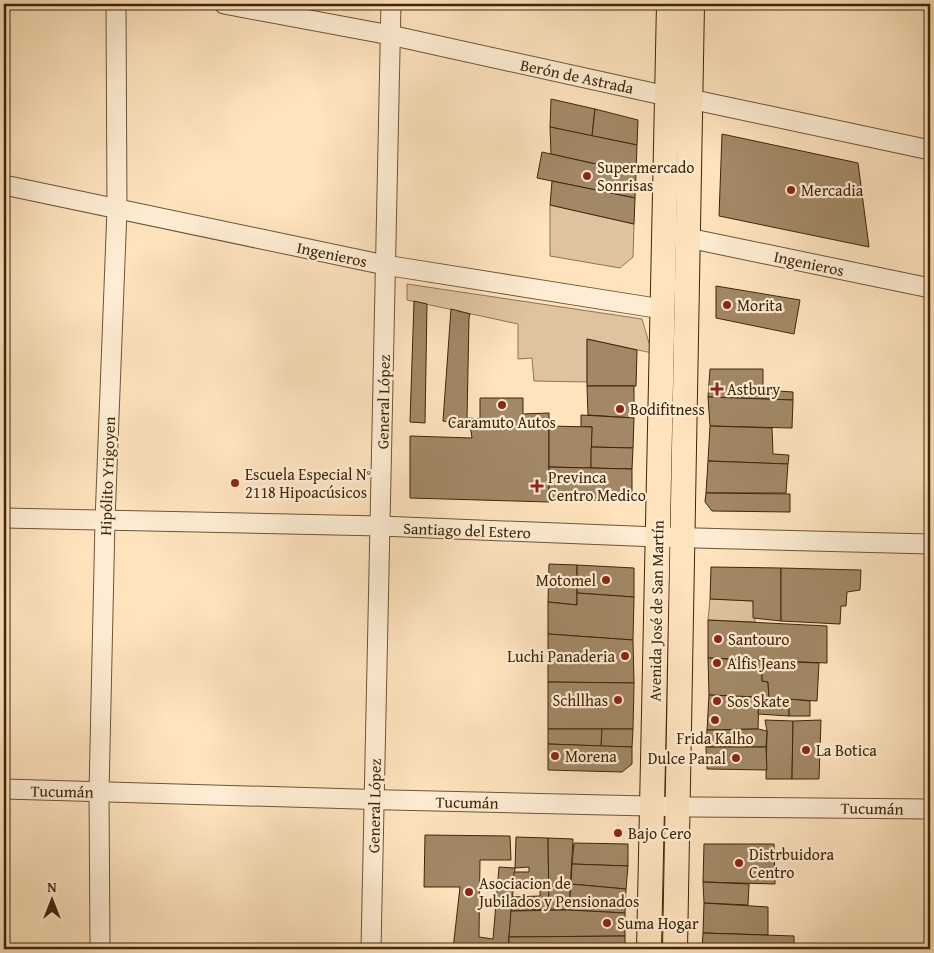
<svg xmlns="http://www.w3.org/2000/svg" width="934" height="953" viewBox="0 0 934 953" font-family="'Gentium Book Plus',serif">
<rect width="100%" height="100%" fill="#fee3bd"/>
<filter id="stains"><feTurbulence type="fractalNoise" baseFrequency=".004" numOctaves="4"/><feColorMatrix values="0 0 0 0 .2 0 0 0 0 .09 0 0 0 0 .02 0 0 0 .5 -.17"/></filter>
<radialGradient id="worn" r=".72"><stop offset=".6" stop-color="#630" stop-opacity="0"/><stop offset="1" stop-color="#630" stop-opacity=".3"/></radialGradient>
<g fill="#dec39e" stroke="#8e7453">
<path d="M550,205L634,224L633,257L620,268L550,256Z"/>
<path d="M407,284L642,319L652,353L587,339V382L534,381L532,358L518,359V324L407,300Z"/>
<path d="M710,599L753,601L755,622L708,620Z"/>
</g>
<g fill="#a28866" stroke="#3f2508">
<path d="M551,99L595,109L592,136L550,127Z"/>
<path d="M595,109L638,120L637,145L592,136Z"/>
<path d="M550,127L637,145L636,173L551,154Z"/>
<path d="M722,134L858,163L869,247L719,216Z"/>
<path d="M542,152L636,173L635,198L537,178Z"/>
<path d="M552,181L635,198L634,224L550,205Z"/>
<path d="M716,286L800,300L794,334L716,318Z"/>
<path d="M414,301L427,304L425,423L410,422Z"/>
<path d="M451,309L470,314L469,318L467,418L480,419V398H523V414L549,413V502L410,498V436L472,438L470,425L443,421Z"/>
<path d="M587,339L637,350L636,386H587Z"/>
<path d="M710,369H763V390L793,392V400L708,397Z"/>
<path d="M587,386H634V418L588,415Z"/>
<path d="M708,397L793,400L792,428L710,426Z"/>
<path d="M581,415L634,418L633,448L591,447L592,427H581Z"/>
<path d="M549,426L592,427L591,468L549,467Z"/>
<path d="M710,426L772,428L773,454L789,455L788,464L708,461Z"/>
<path d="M591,447L633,448L632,469L591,468Z"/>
<path d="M708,461L788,464L786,493H706Z"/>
<path d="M549,467L632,469V502L549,498Z"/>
<path d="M706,493L790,494V512L712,511L705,502Z"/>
<path d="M549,564L577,565V605L548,602Z"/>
<path d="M577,565L634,568V597L577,593Z"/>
<path d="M711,567L781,568V621L753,618V601L710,599Z"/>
<path d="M781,568L861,570L860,590L847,592L846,606H841L840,624L781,621Z"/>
<path d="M577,593L634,597L633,640L548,634V602L577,605Z"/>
<path d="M708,620L827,626V663L708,658Z"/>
<path d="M548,634L633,640L634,683L548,682Z"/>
<path d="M708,658L762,661V681L768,682L769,698L709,695Z"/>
<path d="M762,661L819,663L817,701L769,698L768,682L762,681Z"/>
<path d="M548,682L634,683L633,729H548Z"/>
<path d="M709,695L759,697L758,729L707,730Z"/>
<path d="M759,697L789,699V716L758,714Z"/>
<path d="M789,699L810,701V716H789Z"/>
<path d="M765,720L793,721L792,779H766L767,731Z"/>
<path d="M821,720L819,779H792L793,721Z"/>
<path d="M548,729H602L601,746L548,744Z"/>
<path d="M602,729H633L632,747L601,746Z"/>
<path d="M758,729L767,731L766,747H706L707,730Z"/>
<path d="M548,744L632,747V764L622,772L548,770Z"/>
<path d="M706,747H766L767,770L707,769Z"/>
<path d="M425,835L510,836L511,860H480L479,937L493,939L499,867L515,868L508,949H453L460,887H424Z"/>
<path d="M516,837L548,838L549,909L511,911L512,897L540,896V886H513L514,872H529V867L515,868Z"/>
<path d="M548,838L573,839L569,910L549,909Z"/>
<path d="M574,843L628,844V866L572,864Z"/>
<path d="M704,844H774L775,884L703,882Z"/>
<path d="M572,864L628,866L626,889L571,884Z"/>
<path d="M703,882L749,884L748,905L704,903Z"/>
<path d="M571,884L626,889L625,913L569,910Z"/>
<path d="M704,903L768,907V935L703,933Z"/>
<path d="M569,910L625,913V936L509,937L511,911Z"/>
<path d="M703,933L794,936V949H702Z"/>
<path d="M625,936V949H509V937Z"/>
</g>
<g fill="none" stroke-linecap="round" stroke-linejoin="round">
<g stroke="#6f5435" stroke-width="21">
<g id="minor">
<path d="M224,4L390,35L667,96L690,99L930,150"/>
<path d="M4,185L385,265L662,309"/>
<path d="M688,238L930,288"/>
<path d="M4,518L380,526L658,537L930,544"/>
<path d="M4,789L391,800L692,807L930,809"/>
<path d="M100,949L99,792L105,521L117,209L116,4"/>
<path d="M371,949L391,4"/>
</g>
</g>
<g stroke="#3f2508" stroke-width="26">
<g id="major">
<path d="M649,949L669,4"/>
<path d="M675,949L692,4"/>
</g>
</g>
<use href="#minor" stroke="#feedd4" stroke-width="19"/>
<use href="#major" stroke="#fee3bd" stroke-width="24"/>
</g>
<g fill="#8f2418" stroke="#feedd4" stroke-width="2">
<circle cx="587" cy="176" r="5"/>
<circle cx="791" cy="190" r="5"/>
<circle cx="727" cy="305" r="5"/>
<path d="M714.5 381.5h5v5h5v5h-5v5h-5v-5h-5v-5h5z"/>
<circle cx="502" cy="405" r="5"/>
<circle cx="620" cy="409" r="5"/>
<circle cx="235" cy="483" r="5"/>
<path d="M534.5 478.5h5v5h5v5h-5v5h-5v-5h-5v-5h5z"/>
<circle cx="606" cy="580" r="5"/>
<circle cx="718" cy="639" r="5"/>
<circle cx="625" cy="656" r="5"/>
<circle cx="717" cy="663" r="5"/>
<circle cx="618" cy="700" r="5"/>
<circle cx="717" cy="701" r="5"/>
<circle cx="715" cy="720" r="5"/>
<circle cx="806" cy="750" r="5"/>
<circle cx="555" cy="756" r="5"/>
<circle cx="736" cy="758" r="5"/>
<circle cx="618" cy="833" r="5"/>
<circle cx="739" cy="863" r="5"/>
<circle cx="469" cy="892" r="5"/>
<circle cx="607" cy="923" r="5"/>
</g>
<g text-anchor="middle" stroke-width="4.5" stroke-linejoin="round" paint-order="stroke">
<g font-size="16" fill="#3f2508" stroke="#feedd4">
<text transform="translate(577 76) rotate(12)" y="6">Berón de Astrada</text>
<text transform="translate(332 254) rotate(12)" y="6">Ingenieros</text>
<text transform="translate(809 263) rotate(12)" y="6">Ingenieros</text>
<text transform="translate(383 402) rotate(-89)" y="6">General López</text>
<text transform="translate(107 476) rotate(-88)" y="6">Hipólito Yrigoyen</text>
<text transform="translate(467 530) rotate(2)" y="6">Santiago del Estero</text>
<text transform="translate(656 611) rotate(-89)" y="6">Avenida José de San Martín</text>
<text transform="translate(62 791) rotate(1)" y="6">Tucumán</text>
<text transform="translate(467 802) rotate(1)" y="6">Tucumán</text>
<text transform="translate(374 806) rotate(-89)" y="6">General López</text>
<text transform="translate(872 808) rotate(1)" y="6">Tucumán</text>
</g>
<g font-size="16" fill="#3f2508" stroke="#feedd4" text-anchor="start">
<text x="597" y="173">Supermercado<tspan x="597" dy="18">Sonrisas</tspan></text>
<text x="801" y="196">Mercadia</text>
<text x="737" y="311">Morita</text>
<text x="727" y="395">Astbury</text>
<text x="630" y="415">Bodifitness</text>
<text x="502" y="428" text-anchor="middle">Caramuto Autos</text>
<text x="245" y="480">Escuela Especial Nº<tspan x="245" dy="18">2118 Hipoacúsicos</tspan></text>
<text x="548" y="483">Previnca<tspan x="548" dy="18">Centro Medico</tspan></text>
<text x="596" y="586" text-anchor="end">Motomel</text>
<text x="728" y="645">Santouro</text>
<text x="615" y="662" text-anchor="end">Luchi Panaderia</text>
<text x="727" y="669">Alfis Jeans</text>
<text x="608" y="706" text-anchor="end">Schllhas</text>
<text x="727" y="707">Sos Skate</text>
<text x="715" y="744" text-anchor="middle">Frida Kalho</text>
<text x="816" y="756">La Botica</text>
<text x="565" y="762">Morena</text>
<text x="726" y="764" text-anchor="end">Dulce Panal</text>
<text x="628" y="839">Bajo Cero</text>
<text x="749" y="860">Distrbuidora<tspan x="749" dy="18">Centro</tspan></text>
<text x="479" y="889">Asociacion de<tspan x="479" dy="18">Jubilados y Pensionados</tspan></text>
<text x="617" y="929">Suma Hogar</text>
</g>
</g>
<rect width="934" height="953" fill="none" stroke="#fee3bd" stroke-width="20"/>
<rect x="5" y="5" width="924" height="943" fill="none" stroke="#3f2508" stroke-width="2.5"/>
<rect x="10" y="10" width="914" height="933" fill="none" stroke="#3f2508"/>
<g transform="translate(52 900)" stroke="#feedd4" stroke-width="4" paint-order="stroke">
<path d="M0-4L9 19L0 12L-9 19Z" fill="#3f2508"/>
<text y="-8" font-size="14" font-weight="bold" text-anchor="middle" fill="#3f2508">N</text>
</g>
<rect width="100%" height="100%" filter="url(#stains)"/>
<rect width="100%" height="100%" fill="url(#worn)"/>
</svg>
